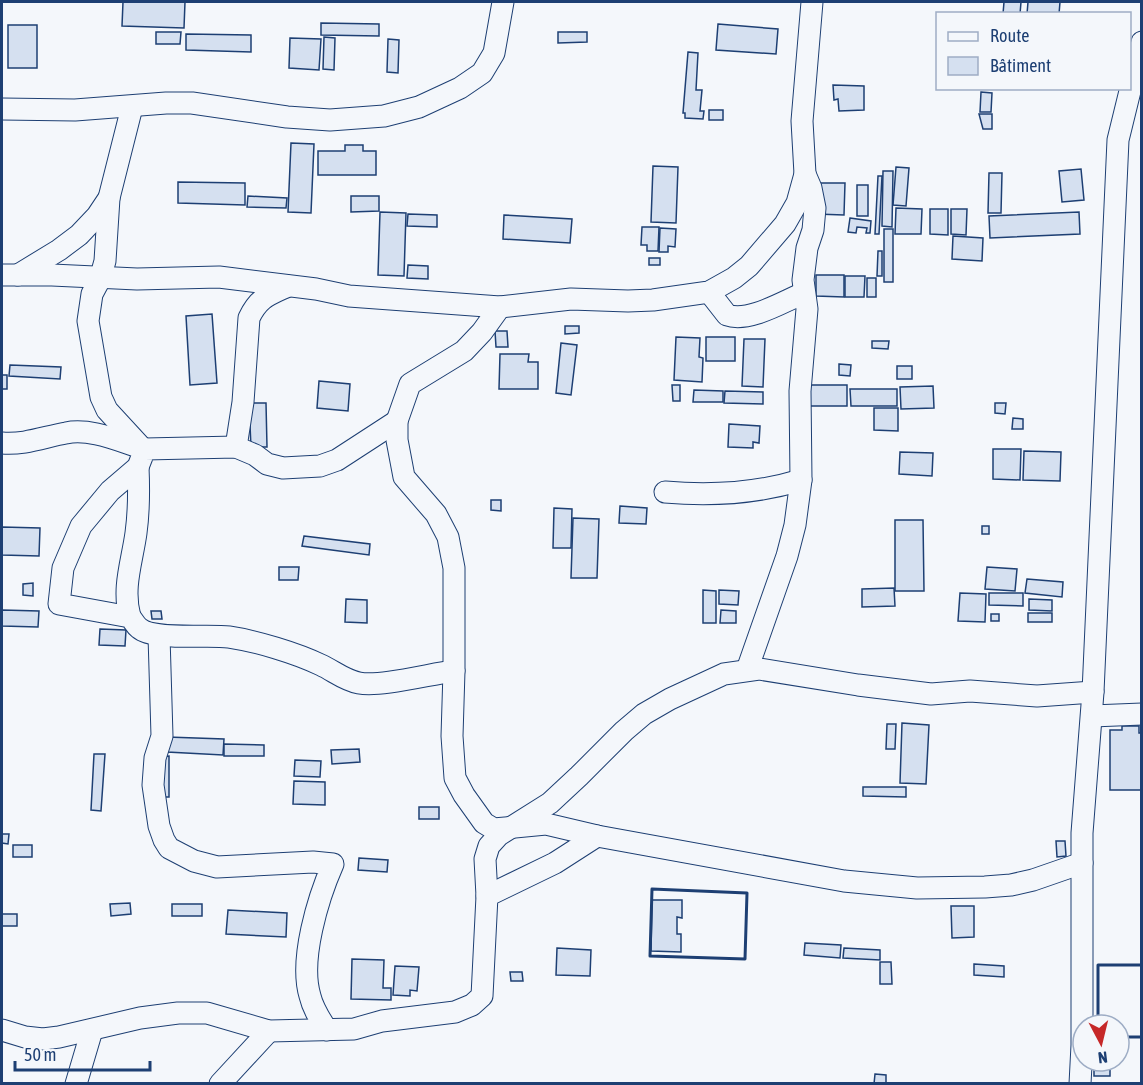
<svg xmlns="http://www.w3.org/2000/svg" width="1143" height="1085" viewBox="0 0 1143 1085" font-family="'Asap Condensed',sans-serif">
<rect width="100%" height="100%" fill="#f4f7fb"/>
<g fill="#d5e0f0" stroke="#1d3f73" stroke-width="1.5">
<path d="M123,2H185L184,28L122,26Z"/>
<path d="M1004,2H1021L1020,14H1003Z"/>
<path d="M1028,2H1060L1059,14H1027Z"/>
<path d="M321,23L379,24V36L321,35Z"/>
<path d="M718,24L778,29L776,54L716,50Z"/>
<rect x="8" y="25" width="29" height="43"/>
<path d="M156,32H181L180,44H156Z"/>
<path d="M558,32H587V42L558,43Z"/>
<path d="M186,34L251,35V52L186,50Z"/>
<path d="M324,37L335,38L334,70L323,69Z"/>
<path d="M290,38L321,39L319,70L289,68Z"/>
<path d="M388,39L399,40L398,73L387,72Z"/>
<path d="M688,52L698,53L696,90H702L700,111H704L703,119L685,118V113H683Z"/>
<path d="M833,85L864,86V110L839,111L838,99L834,100Z"/>
<path d="M981,92L992,93L991,112H980Z"/>
<rect x="709" y="110" width="14" height="10"/>
<path d="M979,114H992V129H983Z"/>
<path d="M291,143L314,144L311,213L288,212Z"/>
<path d="M345,145H363V151H376V175H318V151H345Z"/>
<path d="M653,166L678,167L676,223L651,222Z"/>
<path d="M896,167L909,168L906,206L893,205Z"/>
<path d="M1081,169L1084,200L1062,202L1059,171Z"/>
<path d="M883,171H893L892,227L882,226Z"/>
<path d="M989,173H1002L1001,213H988Z"/>
<path d="M878,176H882L879,234H875Z"/>
<path d="M178,182L245,183V205L178,203Z"/>
<path d="M817,183H845L844,215L816,214Z"/>
<rect x="857" y="185" width="11" height="31"/>
<path d="M248,196L287,198L286,208L247,207Z"/>
<path d="M351,196H379V211L351,212Z"/>
<path d="M896,208L922,209L921,234H895Z"/>
<path d="M930,209H948V235L930,234Z"/>
<path d="M951,209H967L966,235L951,234Z"/>
<path d="M380,212L406,213L404,276L378,275Z"/>
<path d="M1079,212L1080,234L990,238L989,216Z"/>
<path d="M408,214L437,215V227L407,226Z"/>
<path d="M504,215L572,219L570,243L503,239Z"/>
<path d="M850,218L871,221L870,233H866L867,228L857,227L856,233L848,232Z"/>
<path d="M642,227H659L658,251H647V245H641Z"/>
<path d="M660,228L676,229L675,247L668,246V252H659Z"/>
<rect x="884" y="229" width="9" height="53"/>
<path d="M953,236L983,238L982,261L952,259Z"/>
<path d="M878,251H882V276H877Z"/>
<rect x="649" y="258" width="11" height="7"/>
<path d="M408,265L428,266V279L407,278Z"/>
<path d="M816,275H844V297L816,296Z"/>
<path d="M845,276H865L864,297H845Z"/>
<rect x="867" y="278" width="9" height="19"/>
<path d="M212,314L217,383L190,385L186,316Z"/>
<path d="M565,326H579V333L565,334Z"/>
<path d="M495,331H507L508,347H496Z"/>
<path d="M676,337L700,338L699,357L703,358L702,382L674,380Z"/>
<rect x="706" y="337" width="29" height="24"/>
<path d="M744,339H765L763,387L742,386Z"/>
<path d="M872,341H889L888,349L872,348Z"/>
<path d="M561,343L577,345L571,395L556,393Z"/>
<path d="M500,354H529L528,362H538V389H499Z"/>
<path d="M839,364L851,365L850,376L839,375Z"/>
<path d="M10,365L61,367L60,379L9,376Z"/>
<rect x="897" y="366" width="15" height="13"/>
<rect x="2" y="375" width="5" height="14"/>
<path d="M319,381L350,384L348,411L317,408Z"/>
<path d="M672,385H680V401H673Z"/>
<rect x="808" y="385" width="39" height="21"/>
<path d="M933,386L934,408L901,409L900,387Z"/>
<path d="M850,389H897V406H851Z"/>
<path d="M694,390L723,391V402H693Z"/>
<path d="M725,391L763,392V404L724,403Z"/>
<path d="M249,403H266L267,447H251Z"/>
<path d="M995,403H1006L1005,414L995,413Z"/>
<path d="M874,408H898V431L874,430Z"/>
<path d="M1013,418L1023,419V429H1012Z"/>
<path d="M729,424L760,426L759,443L753,442V448L728,447Z"/>
<path d="M993,449H1021L1020,480L993,479Z"/>
<path d="M1024,451L1061,452L1060,481L1023,480Z"/>
<path d="M900,452L933,453L932,476L899,474Z"/>
<path d="M491,500H501V511L491,510Z"/>
<path d="M620,506L647,508L646,524L619,523Z"/>
<path d="M554,508L572,509L571,548H553Z"/>
<path d="M573,518L599,519L597,578H571Z"/>
<path d="M895,520H923L924,591H895Z"/>
<rect x="982" y="526" width="7" height="8"/>
<path d="M2,527L40,528L39,556L2,555Z"/>
<path d="M304,536L370,544L369,555L302,546Z"/>
<path d="M279,567H299L298,580H279Z"/>
<path d="M987,567L1017,569L1015,591L985,589Z"/>
<path d="M1027,579L1063,582L1062,597L1025,593Z"/>
<path d="M33,583V596L23,595V584Z"/>
<path d="M894,588L895,606L862,607V589Z"/>
<path d="M703,590L716,591V623H703Z"/>
<path d="M719,590L739,591L738,605L719,604Z"/>
<path d="M960,593L986,594L985,622L958,621Z"/>
<path d="M989,593H1023V606L989,605Z"/>
<path d="M346,599L367,600V623L345,622Z"/>
<path d="M1029,599L1052,600V611L1029,610Z"/>
<path d="M2,610L39,611L38,627L2,626Z"/>
<path d="M721,610L736,611V623H720Z"/>
<path d="M151,611H161L162,619H152Z"/>
<rect x="1028" y="613" width="24" height="9"/>
<rect x="991" y="614" width="8" height="7"/>
<path d="M100,629L126,630L125,646L99,645Z"/>
<path d="M902,723L929,725L926,784L900,783Z"/>
<path d="M887,724H896L895,749H886Z"/>
<path d="M1122,726H1139V733H1142V790H1110V730H1122Z"/>
<path d="M167,737L224,739L223,755L167,752Z"/>
<path d="M224,744L264,745V756H224Z"/>
<path d="M359,749L360,762L332,764L331,750Z"/>
<path d="M94,754H105L101,811L91,810Z"/>
<path d="M169,756V797H157V757Z"/>
<path d="M295,760L321,761L320,777L294,776Z"/>
<path d="M294,781L325,782V805L293,804Z"/>
<path d="M863,787H906V797L863,796Z"/>
<rect x="419" y="807" width="20" height="12"/>
<path d="M2,834H9L8,844L2,843Z"/>
<path d="M1056,841H1065L1066,856L1057,857Z"/>
<rect x="13" y="845" width="19" height="12"/>
<path d="M359,858L388,860L387,872L358,870Z"/>
<path d="M652,900H682V918L677,917V934H681V952L651,951Z"/>
<path d="M130,903L131,914L111,916L110,904Z"/>
<rect x="172" y="904" width="30" height="12"/>
<path d="M951,906H974V937L952,938Z"/>
<path d="M228,910L287,913L286,937L226,934Z"/>
<rect x="2" y="914" width="15" height="12"/>
<path d="M805,943L841,945L840,958L804,955Z"/>
<path d="M557,948L591,950L590,976L556,975Z"/>
<path d="M844,948L880,950V960L843,958Z"/>
<path d="M352,959L384,960L383,988H391V1000L351,999Z"/>
<path d="M880,962H891L892,984H880Z"/>
<path d="M974,964L1004,966V977L974,975Z"/>
<path d="M395,966L419,967L417,991L410,990V996L393,995Z"/>
<path d="M510,972H522L523,981H511Z"/>
<rect x="1094" y="1066" width="16" height="10"/>
<path d="M875,1074L886,1075V1084H874Z"/>
</g>
<g fill="none" stroke-linecap="round" stroke-linejoin="round">
<g stroke="#1d3f73" stroke-width="23">
<g id="minor">
<path d="M2,109L75,110L166,103H192L287,117L330,120L384,116L419,107L460,88L482,73L494,53L503,2"/>
<path d="M109,198L105,261L100,279L92,294L88,321L101,397L107,410L142,448"/>
<path d="M2,275H52L137,279L219,277L316,289L349,296L500,307L571,299L628,301L653,300L709,292L734,278L749,266L785,224L797,203L805,174L802,121L812,2"/>
<path d="M18,275L59,250L79,235L97,216L109,198L132,107"/>
<path d="M709,292L727,315C749,323 784,301 804,293"/>
<path d="M500,307L482,332L464,351L410,384L397,421V440L404,477L436,514L448,537L454,568V671L452,736L455,778L464,795L484,823L494,829L546,824L597,836"/>
<path d="M397,421L337,460L320,466L283,468L267,464L255,455L236,447L145,449L138,467L110,491L81,526L63,568L59,604L130,617C133,620 135,625 139,628C154,641 207,634 229,637C256,641 296,653 321,665C334,671 344,680 359,683C381,687 430,674 454,671"/>
<path d="M2,443C24,445 44,437 66,433C89,428 117,440 139,447"/>
<path d="M236,447L243,402L249,318C259,297 269,295 288,286"/>
<path d="M665,492C710,496 758,493 801,480"/>
<path d="M130,617C122,588 132,562 136,533C139,511 139,489 138,467"/>
<path d="M159,636L162,736L155,758L153,785L159,826L164,840L169,848L194,861L217,867L313,862L333,864C318,898 299,960 310,996C313,1009 320,1019 327,1030"/>
<path d="M747,670L787,556L795,525L801,480L800,391L807,309L803,280L807,248L813,230L815,208L811,188L805,174"/>
<path d="M1092,716L1142,714"/>
<path d="M487,896L485,859L489,846L499,835L550,803L579,776L624,731L644,714L670,699L724,674L759,669L858,685L931,694L970,691L1037,696L1093,692"/>
<path d="M2,1030L25,1037L43,1039L59,1037L140,1018L178,1013H207L269,1031L354,1029L382,1021L455,1012L472,1005L482,996L487,896L555,863L597,836L844,881L917,888L985,887L1011,885L1033,880L1082,863"/>
<path d="M76,1084L92,1030"/>
<path d="M220,1084L269,1031"/>
<path d="M1080,1084L1082,1045V833L1093,692L1118,140L1142,42"/>
</g>
</g>
<use href="#minor" stroke="#f4f7fb" stroke-width="21"/>
<g stroke="#1d3f73" stroke-width="3">
<path d="M652,889L747,893L745,959L650,956Z"/>
<path d="M1098,1025V965H1142"/>
<path d="M1119,1037H1142"/>
</g>
</g>
<rect width="1143" height="1085" fill="none" stroke="#1d3f73" stroke-width="6"/>
<rect x="936" y="12" width="195" height="78" fill="#f4f7fb" stroke="#9eadc5" stroke-width="1.5"/>
<rect x="948" y="32" width="30" height="9" fill="#f4f7fb" stroke="#9eadc5" stroke-width="1.5"/>
<text x="990" y="42" font-size="18" fill="#1d3f73">Route</text>
<rect x="948" y="57" width="30" height="18" fill="#d5e0f0" stroke="#9eadc5" stroke-width="1.5"/>
<text x="990" y="72" font-size="18" fill="#1d3f73">Bâtiment</text>
<g transform="translate(1101 1043) rotate(173)"><circle r="28" fill="#f4f7fb" stroke="#9eadc5" stroke-width="1.5"/>
<path d="M0-4.5L10 22L0 15L-10 22Z" fill="#c62828"/>
<text y="-9" font-size="16" font-weight="bold" text-anchor="middle" fill="#1d3f73">N</text>
</g>
<path d="M15 1061v9h135v-9" fill="none" stroke="#1d3f73" stroke-width="3"/>
<text x="24" y="1061" font-size="18" fill="#1d3f73" stroke="#f4f7fb" stroke-width="4.5" paint-order="stroke">50 m</text>
</svg>
